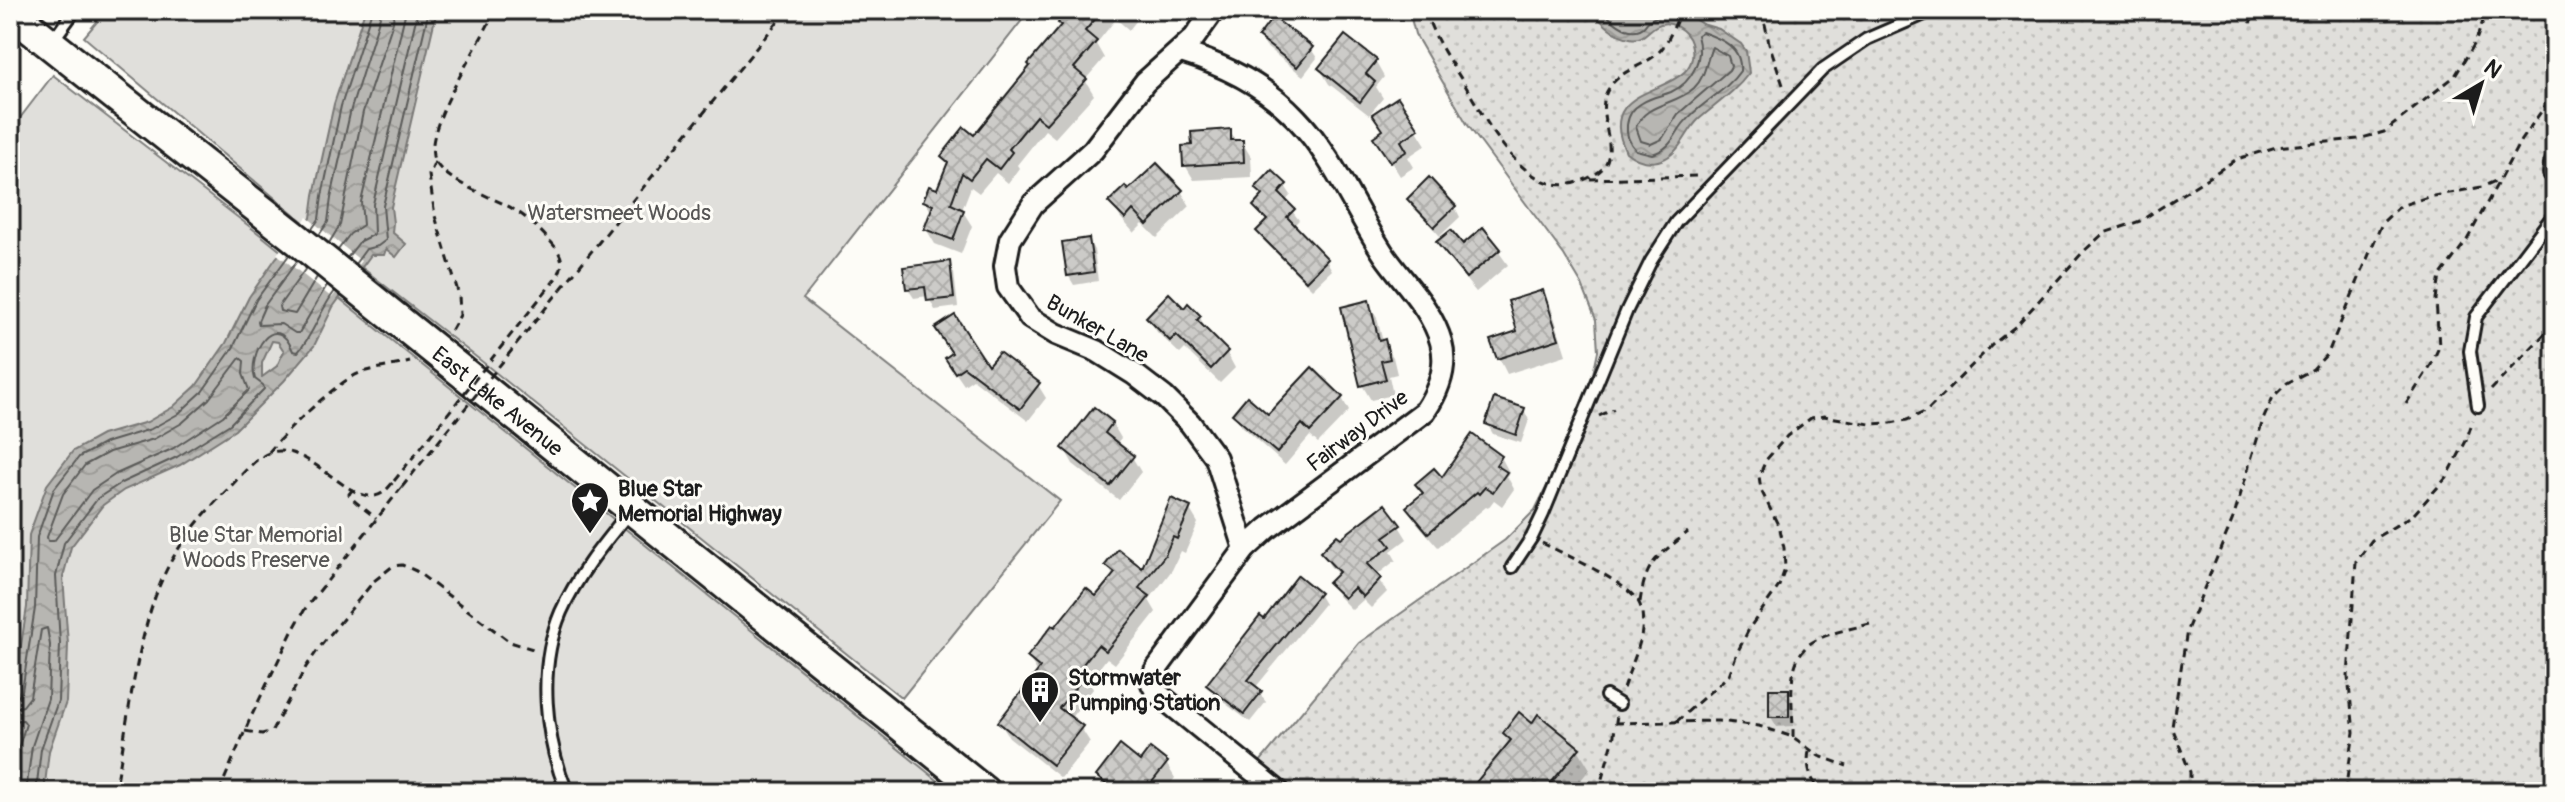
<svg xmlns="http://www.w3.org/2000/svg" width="2565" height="802" viewBox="0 0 2565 802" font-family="Pangolin,sans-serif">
<defs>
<pattern id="grass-dots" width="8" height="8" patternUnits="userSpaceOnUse" patternTransform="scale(2)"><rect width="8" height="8" fill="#e0dfdb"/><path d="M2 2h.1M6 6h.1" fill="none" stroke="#c0bfbb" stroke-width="1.8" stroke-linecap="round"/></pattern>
<pattern id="water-waves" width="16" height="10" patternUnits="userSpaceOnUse" patternTransform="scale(2)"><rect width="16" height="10" fill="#b7b6b2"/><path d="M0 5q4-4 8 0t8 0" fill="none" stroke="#9d9c98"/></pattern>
<pattern id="building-cross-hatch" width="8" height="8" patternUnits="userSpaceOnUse" patternTransform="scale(2)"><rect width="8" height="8" fill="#cccbc8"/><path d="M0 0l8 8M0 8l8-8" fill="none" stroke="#afaeab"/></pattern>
</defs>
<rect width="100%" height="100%" fill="#fdfcf7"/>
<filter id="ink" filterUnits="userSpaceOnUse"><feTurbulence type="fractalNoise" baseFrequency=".0125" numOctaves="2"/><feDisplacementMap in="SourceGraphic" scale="16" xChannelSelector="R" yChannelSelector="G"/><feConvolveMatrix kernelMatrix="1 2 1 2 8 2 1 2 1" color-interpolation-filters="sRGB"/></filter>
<g filter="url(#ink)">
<path fill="url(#grass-dots)" stroke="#7e7e7c" stroke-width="2" d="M1409,10H2555V792H1296L1259,763L1359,643L1505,540L1535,510L1549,482L1593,374L1598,351L1596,320L1582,285L1564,255L1467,124L1415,34Z"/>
<g fill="#e0dfdb" stroke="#7e7e7c" stroke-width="2">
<path d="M107,10H1030L803,299L1060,501L902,698L480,360L301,220L84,37Z"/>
<path d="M53,75L262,236L952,792H10V131Z"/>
</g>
<g fill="url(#water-waves)" stroke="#797876" stroke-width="2" fill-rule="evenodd">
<path d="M365,10H437L391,207L393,223L392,232L406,244L396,257L386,249L384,255H371L333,307L314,346L284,381L235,430L180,465L124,490L103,505L71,547L63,577L68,644L66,702L49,751L44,792H10V715L27,607L29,535L47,485L73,451L102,435L147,422L173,407L196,386L226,343L249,297L276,258L311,218L314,195L334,104ZM272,341L278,342L284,351L277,366L262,377V363Z"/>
<path d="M1591,10H1672L1687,14L1702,24L1719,29L1741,44L1746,51L1749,73C1735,92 1715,105 1698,120C1690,128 1687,136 1680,145C1666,165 1644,167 1626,152C1589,75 1707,101 1691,43C1687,30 1669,18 1656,26C1647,31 1643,41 1630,38C1613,35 1602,22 1591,10Z"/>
</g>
<path fill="#fdfcf7" d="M307,217L361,261L332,298L277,254Z"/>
<g fill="#0003">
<path d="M1071,10H1145L1129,30L1116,19L1096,44L1104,58L1085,80L1094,95L1055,138L1045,130L1017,165L1019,168L1008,183L996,173L979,193L971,187L962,210L972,226L961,254L935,244L926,229L932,213L925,201L938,191L948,165L943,157L975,138L1062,26Z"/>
<path d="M1306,10H1321L1315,17Z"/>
<path d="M1260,37L1311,49L1317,58L1303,76L1266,47Z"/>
<path d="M1375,61L1384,77L1376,87L1383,98L1369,115L1329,84L1320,69Z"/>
<path d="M1398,100L1426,145L1408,157L1414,167L1400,176L1385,152V132Z"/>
<path d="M1230,131L1236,142H1242L1251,157L1252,177L1194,180L1185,165Z"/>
<path d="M1285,186L1291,195L1285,202L1299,220L1293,226L1326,260L1332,270L1312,289L1264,241L1259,232L1268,223L1255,206L1263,198L1257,188Z"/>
<path d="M1181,191L1190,206L1157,238L1143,224L1134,233L1120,217L1111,202L1128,193Z"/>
<path d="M1409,199L1455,207L1460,217L1440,236L1415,209Z"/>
<path d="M1483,230L1508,265L1476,292L1448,258L1439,243L1462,247Z"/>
<path d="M1088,240L1094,250L1098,281L1074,285L1068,275Z"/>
<path d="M949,263L954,273L958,307L935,310L928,296L914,298L908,289Z"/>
<path d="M1542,292L1551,307L1566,355L1507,374L1499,358L1520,332Z"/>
<path d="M1368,303L1377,318L1383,342L1393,357L1397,374L1389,376L1393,395L1371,400L1362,385Z"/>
<path d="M1184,310L1200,317L1207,333L1227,353L1235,368L1220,383L1185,349L1180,354L1157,332L1148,317Z"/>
<path d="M954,354L1038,385L1046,398L1028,421L973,379L964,385L955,372Z"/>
<path d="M1342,398L1349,411L1318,443L1310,436L1285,465L1242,427L1234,414L1268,416Z"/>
<path d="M1524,410L1529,420L1521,443L1493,434L1487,424Z"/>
<path d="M1112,423L1121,438L1116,444L1132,457L1141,472L1119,500L1073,464L1064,448Z"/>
<path d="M1501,457L1509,472L1507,476L1514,489L1502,506L1494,500L1488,508L1486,507L1438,547L1417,523L1409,508L1424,495L1418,484L1442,481Z"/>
<path d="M1189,508L1198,523L1185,553L1181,551L1172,570L1149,600L1156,612L1115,664L1107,658L1089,681L1093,689L1070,719L1081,728L1090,742L1061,778L1009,737L1000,723L1038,673L1029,658L1055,630L1096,599L1114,577L1107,565L1143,571Z"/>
<path d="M1399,526L1407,539L1391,551L1396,560L1376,576L1387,592L1371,608L1363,600L1352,610L1338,596L1331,583L1339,575L1330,566L1322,552L1341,541Z"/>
<path d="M1318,594L1324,604L1255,688L1266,702L1250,722L1214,695L1209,685L1264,622Z"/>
<path d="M1788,691L1793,701L1794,726L1777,727L1771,717Z"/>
<path d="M1532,725L1578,749L1590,769L1571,792H1471L1511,743L1505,733Z"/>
<path d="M1140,763H1166L1175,778L1164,792H1108L1098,776Z"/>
<path d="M1193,785L1202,792H1188Z"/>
</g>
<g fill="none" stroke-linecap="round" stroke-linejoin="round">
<g stroke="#5a5a58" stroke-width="2">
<path d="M1602,10C1610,19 1626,35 1640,29C1647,26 1643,25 1650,20C1657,15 1666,15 1674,16L1677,10"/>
<path d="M1702,32C1722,39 1742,47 1740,71C1725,93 1699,103 1683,124C1673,137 1671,149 1652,154L1636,150C1622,136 1624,113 1642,103C1651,97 1661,96 1671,92C1693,82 1704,58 1697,35Z"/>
<path d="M1712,47L1728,56L1731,66L1729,70L1678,114L1662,139L1651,144L1641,141L1636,127C1646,102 1675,106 1694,88C1706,76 1706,61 1712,47Z"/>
<path d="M312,229L319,219L322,196L341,106L372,10"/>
<path d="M319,235L328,222L331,198L351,109L382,10"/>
<path d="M329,243L340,225L363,112L393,22L394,10"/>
<path d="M338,250L350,234L363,225L361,202L406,10"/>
<path d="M347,258L360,241L374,234L373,204L418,10"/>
<path d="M297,261L265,305L258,321L259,325L281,324L295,333H299L327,285"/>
<path d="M355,264L366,249L378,246L386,240L383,206L429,10"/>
<path d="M306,268L279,306L280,311L295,314L317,277"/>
<path d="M240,358L244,361L243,374L249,390L223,416L172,449L116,474L92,490L54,541H48L47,537L63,494L85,465L109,452L154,439L182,423L209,399Z"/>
<path d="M10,699L17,698L22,691L35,608L37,537L54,489L79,457L105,443L151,429L178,414L202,392L233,348L256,300L289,255"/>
<path d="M10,709L23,706L30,697L41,630L47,628L50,645L48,699L32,746L26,792"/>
<path d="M10,721L23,720L26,724L19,746L14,792"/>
<path d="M36,792L41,749L58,701L60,644L56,576L64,543L98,498L121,483L177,457L230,424L264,389L263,385L255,379C247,354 275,307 293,351L298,352C314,334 320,310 335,291"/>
</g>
</g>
<g fill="url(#building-cross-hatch)" stroke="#1c1c1c" stroke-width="2">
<path d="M1068,10H1103L1085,31L1097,41L1074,68L1087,79L1046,124L1036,116L1009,149L1012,152L999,169L986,159L970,179L962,173L951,204L964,210L953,240L924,229L933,205L923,201L929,186L937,189L948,162L941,156L964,127L974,135L1030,66L1028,64L1061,25L1058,23Z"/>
<path d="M1273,17L1313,47L1297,67L1258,37Z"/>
<path d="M1345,35L1377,60L1366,74L1375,82L1360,102L1318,68Z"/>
<path d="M1398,97L1419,129L1401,141L1407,151L1390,162L1373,137L1383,130L1372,114Z"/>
<path d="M1231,129V140H1243L1244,162L1183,166L1182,146L1192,145L1191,132Z"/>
<path d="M1157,163L1183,190L1147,225L1133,210L1125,219L1108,202L1125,186L1128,190Z"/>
<path d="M1272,170L1287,184L1279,193L1295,209L1287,217L1328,259L1306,281L1256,231L1267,220L1253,206L1263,195L1255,188Z"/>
<path d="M1429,177L1456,206L1434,227L1407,199Z"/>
<path d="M1483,227L1501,249L1466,278L1436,242L1451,230L1463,244Z"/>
<path d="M1089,238L1094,272L1067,276L1062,242Z"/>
<path d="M950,261L954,298L927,301L925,287L906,289L903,267Z"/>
<path d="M1543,290L1559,339L1497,359L1490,340L1517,331L1508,301Z"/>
<path d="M1169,293L1184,308L1188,303L1201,316L1197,320L1228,351L1211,369L1176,335L1170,341L1146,317Z"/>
<path d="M1369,300L1379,341L1385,339L1390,359L1381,361L1386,379L1360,386L1341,307Z"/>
<path d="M955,315L988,365L999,352L1040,383L1020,409L964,367L955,373L945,358L952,353L935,328Z"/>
<path d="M1312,367L1343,397L1310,432L1302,424L1277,453L1232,414L1247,396L1268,414Z"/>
<path d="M1494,398L1525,408L1516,435L1485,424Z"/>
<path d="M1094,407L1113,422L1105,433L1134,456L1110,486L1062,448Z"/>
<path d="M1472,434L1502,456L1496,465L1507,472L1493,492L1485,487L1479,494L1477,492L1428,533L1406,507L1423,493L1415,484L1434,468L1442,477Z"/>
<path d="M1171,498L1191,507L1177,539L1173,537L1165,555L1139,588L1150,596L1106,651L1098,645L1080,668L1087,673L1059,708L1083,726L1052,765L998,722L1040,668L1027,657L1052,625L1055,627L1086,588L1096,596L1115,573L1105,565L1118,549L1142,568Z"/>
<path d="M1385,504L1401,525L1384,537L1391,546L1367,564L1381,578L1363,597L1354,588L1344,598L1328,583L1339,572L1320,552L1337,535L1341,538Z"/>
<path d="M1298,575L1320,593L1248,680L1262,691L1244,714L1206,685L1260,616L1264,619Z"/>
<rect x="1769" y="689" width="20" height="28"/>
<path d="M1519,712L1532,723L1538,714L1580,748L1551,783L1561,792H1468L1511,740L1503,733Z"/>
<path d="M1120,745L1140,761L1150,748L1168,762L1144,792H1116L1096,776Z"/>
</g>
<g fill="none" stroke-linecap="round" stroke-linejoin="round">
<g stroke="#1c1c1c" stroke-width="16">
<g id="service">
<path d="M51,43L75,10"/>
<path d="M2555,153L2550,164L2549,174L2555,181"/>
<path d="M2478,406L2470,351L2476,317L2555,213"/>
<path d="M1512,567L1532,537L1543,514L1627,310L1651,261L1676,222L1823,69L1867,39L1934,10"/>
<path d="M1606,696L1619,704"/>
<path d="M567,792C545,738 537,668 561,612C578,574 604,543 630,511"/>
</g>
</g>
<g stroke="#1c1c1c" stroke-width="26">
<g id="minor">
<path d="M1214,10L1194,38L1145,82L1093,150L1033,204L1010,240L1005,266L1008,287L1030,318L1056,334L1097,351L1134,374L1164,397L1190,423L1216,458L1245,549"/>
<path d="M1181,52C1224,65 1265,85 1296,118C1334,157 1355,211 1385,256C1404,283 1432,309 1441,342C1448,367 1439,390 1425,411L1267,529L1245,549L1155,671L1152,684L1157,693L1279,792"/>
</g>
</g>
<g stroke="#1c1c1c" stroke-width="36">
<g id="primary">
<path id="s1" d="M10,12L292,235L984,792"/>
</g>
</g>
<g stroke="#1c1c1c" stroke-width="3" stroke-dasharray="8 6" stroke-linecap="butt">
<path d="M495,10C481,44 427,121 433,156C438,180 492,196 513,209C527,217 539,229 550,241C564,256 566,266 553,282"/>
<path d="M1425,10C1433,37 1450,61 1465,85C1487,122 1527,203 1581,181C1588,178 1596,175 1602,169C1622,146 1592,113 1609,88C1620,71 1638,68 1653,57C1668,47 1674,25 1681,10"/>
<path d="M1762,10L1769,43L1785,91"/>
<path d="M2539,10L2555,17"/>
<path d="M2250,23L2259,10"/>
<path d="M435,162L429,175L435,216L459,295L460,315L451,331"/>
<path d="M1590,179L1698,176"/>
<path d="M561,289L787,10"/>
<path d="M2491,390L2555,323"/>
<path d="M2406,404L2431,365L2439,347L2436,299L2440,276L2467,240L2521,140L2555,92"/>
<path d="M1599,416L1614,409"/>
<path d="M269,452C286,431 336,382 360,373C376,368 394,366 410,362"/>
<path d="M353,489L349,494C355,504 368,510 376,519"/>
<path d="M1542,543C1564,554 1632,584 1640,605C1643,613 1643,622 1642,630C1640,649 1629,670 1623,689"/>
<path d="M1640,602C1646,560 1657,558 1688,532"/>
<path d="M1676,722L1729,675L1737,653L1750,627L1779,586L1785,569L1784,548L1780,529L1761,490L1759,476L1766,460L1787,436L1811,418L1824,416L1870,424L1891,423L1907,420L1927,411L1992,345L2016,326L2083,252L2104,233L2140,221L2237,159L2276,147L2358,139L2384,132L2455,76L2475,43L2487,10"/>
<path d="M1615,723L1718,721L1759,726L1793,737L1819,756L1847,766"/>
<path d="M245,731L262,734L272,731L306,667L319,648L374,581L393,566L402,565L416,571L510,642L536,650"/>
<path d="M1793,737C1794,706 1782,657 1816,640C1833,632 1853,628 1870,624"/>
<path d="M1809,751C1806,767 1811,781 1821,792"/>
<path d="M115,792C128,723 137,624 170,563C186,534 207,510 230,487C242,475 255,457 272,452C308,443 345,500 375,496C383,495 389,487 394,481"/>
<path d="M219,792L250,719L292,632L305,609L402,487"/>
<path d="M1598,792L1613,741L1617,715"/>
<path d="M2190,792V772L2172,727L2187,630L2234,516L2263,420L2273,397L2287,383L2313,369L2328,353L2382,223L2400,206L2428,197L2482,187L2500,179"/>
<path d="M2345,792L2354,732L2348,676L2356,562L2372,540L2413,515L2447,477L2466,441L2473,420"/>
</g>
<use href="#service" stroke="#fdfcf7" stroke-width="10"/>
<use href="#minor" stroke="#fdfcf7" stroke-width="20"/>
<use href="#primary" stroke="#fdfcf7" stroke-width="30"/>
<g stroke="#1c1c1c" stroke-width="3" stroke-dasharray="8 6" stroke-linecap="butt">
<path d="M394,481L553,282"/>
<path d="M402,487L561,289"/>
</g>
</g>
</g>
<defs>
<g id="sight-pin" transform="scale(2)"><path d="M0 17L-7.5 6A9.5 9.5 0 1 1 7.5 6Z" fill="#1c1c1c" stroke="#fdfcf7"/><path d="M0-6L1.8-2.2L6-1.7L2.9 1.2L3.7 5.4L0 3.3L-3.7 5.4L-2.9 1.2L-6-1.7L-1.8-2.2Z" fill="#fff"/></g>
<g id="building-pin" transform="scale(2)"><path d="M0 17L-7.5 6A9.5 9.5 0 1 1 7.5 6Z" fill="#1c1c1c" stroke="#fdfcf7"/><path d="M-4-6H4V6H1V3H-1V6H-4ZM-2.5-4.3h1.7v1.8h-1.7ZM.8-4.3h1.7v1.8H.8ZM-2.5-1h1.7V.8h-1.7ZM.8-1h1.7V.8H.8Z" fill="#fff"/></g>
</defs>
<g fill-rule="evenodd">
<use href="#sight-pin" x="590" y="501"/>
<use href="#building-pin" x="1040" y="690"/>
</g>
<g text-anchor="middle" stroke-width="6" stroke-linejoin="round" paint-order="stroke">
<g font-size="22" fill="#575655" stroke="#fdfcf7">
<text x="619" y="220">Watersmeet Woods</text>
<text x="256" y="542">Blue Star Memorial<tspan x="256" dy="25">Woods Preserve</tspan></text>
</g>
<g font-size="22" fill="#1c1c1c" stroke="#fdfcf7">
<text transform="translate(1098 328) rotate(30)" y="8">Bunker Lane</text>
<text dy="8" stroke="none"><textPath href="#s1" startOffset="624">East Lake Avenue</textPath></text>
<text transform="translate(1357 430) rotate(-37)" y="8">Fairway Drive</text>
</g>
<g font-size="22" font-weight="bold" fill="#1c1c1c" stroke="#fdfcf7" text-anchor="start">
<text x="618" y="496">Blue Star<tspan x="618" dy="25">Memorial Highway</tspan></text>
<text x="1068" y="685">Stormwater<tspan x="1068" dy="25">Pumping Station</tspan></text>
</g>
</g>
<rect width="2565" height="802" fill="none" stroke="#fdfcf7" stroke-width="40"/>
<rect x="20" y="20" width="2525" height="762" fill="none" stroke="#1c1c1c" stroke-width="3" filter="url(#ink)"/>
<g transform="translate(2481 84) rotate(38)" stroke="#fdfcf7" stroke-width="6" paint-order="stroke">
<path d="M0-6L14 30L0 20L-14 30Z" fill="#1c1c1c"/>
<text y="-12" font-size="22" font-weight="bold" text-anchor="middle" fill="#1c1c1c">N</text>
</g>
</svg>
